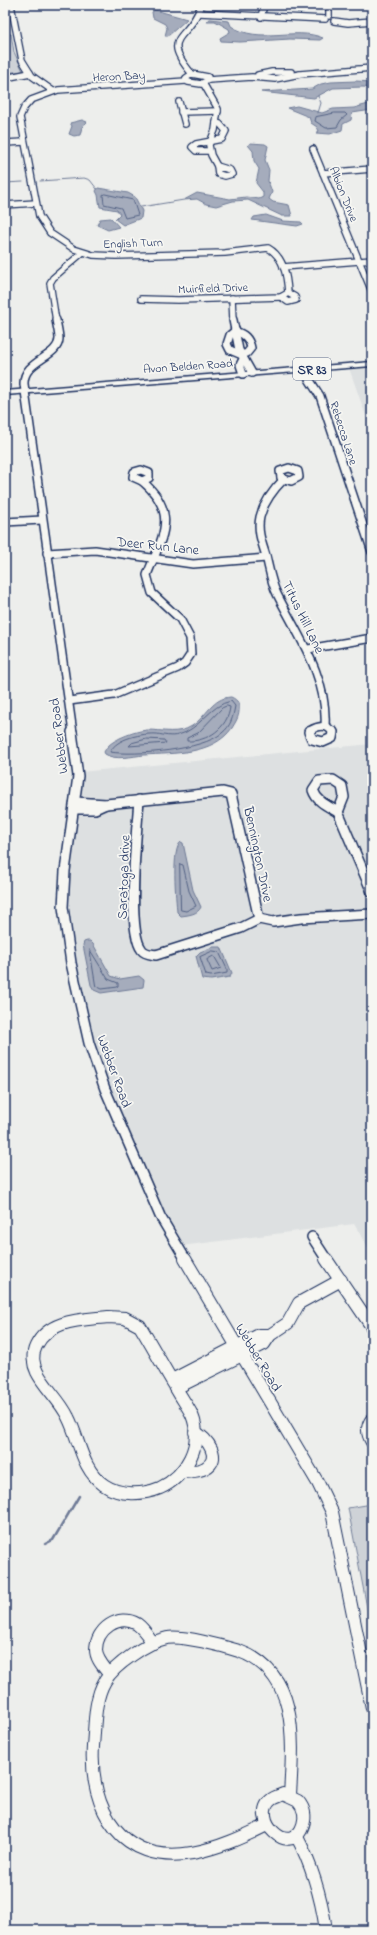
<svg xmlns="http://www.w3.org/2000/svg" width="377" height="1935" viewBox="0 0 377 1935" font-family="'Indie Flower',sans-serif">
<rect width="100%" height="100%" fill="#edeeec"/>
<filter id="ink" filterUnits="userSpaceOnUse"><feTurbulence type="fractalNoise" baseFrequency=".025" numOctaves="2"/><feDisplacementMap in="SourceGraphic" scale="8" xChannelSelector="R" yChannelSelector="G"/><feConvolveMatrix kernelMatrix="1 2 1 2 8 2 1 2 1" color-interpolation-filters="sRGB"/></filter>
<g filter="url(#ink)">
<g fill="#dde0e1">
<path d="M372,366V433L349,368Z"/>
<path d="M372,744V1254L354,1224L181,1246L169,1227L126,1133L90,1036L78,986L66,896L80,772Z"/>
</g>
<g fill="#ced2d7" stroke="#74809a">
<path d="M11,34L14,52L23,71L5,73V35Z"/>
<path d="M372,1504V1634L348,1508Z"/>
</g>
<g fill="#a5acbc" stroke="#6e7a96">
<path d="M155,10L187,19L168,36H165L167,28L165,24L153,18L152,12Z"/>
<path d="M210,19L229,21L231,26C259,45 295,26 323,38L320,40L290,39L240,42L221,41L220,38L230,32L229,29L215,21H206Z"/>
<path d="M356,81L372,82V88L363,87L333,88L314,98L261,92L312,89L321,84L331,82Z"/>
<path d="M372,103V110L352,113L351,120L343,124L342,130L330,134L316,133L319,131L317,127L311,123L309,117L287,108L297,106L322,113L333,109L354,108Z"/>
<path d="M82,120L87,122L82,127L80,135L74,136L69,134L72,126L70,123Z"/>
<path d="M250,143L265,144L268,146L265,160L269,170L268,181L272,192L269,199L273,202L289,205L292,216H282L248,200L233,201L216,206L206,204L197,199L184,200L197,193L230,199L246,197L259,199L263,197V192L256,183L259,169L254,161L253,151L248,145Z"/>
<path d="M98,188L128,193L135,197L142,211L141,218L123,225L115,219L120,214L117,210L100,207L98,195L96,191Z"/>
<path d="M266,215L283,221L301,222L303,224L297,226L252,220L254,217Z"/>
<path d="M111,218L119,227L108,230L97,225L100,219Z"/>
<path d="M231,697C238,700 240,704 239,711C239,717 235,723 232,728C213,755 174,753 144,755C133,756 115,761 105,754L104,752C108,744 113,742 120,738C129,734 137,731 147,730C163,730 178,735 192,726C207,716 212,698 231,697Z"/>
<path d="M181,842L183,843L193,890L201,907C198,914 189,915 181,916L177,912C176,899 171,849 181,842Z"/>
<path d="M87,941H90L93,944L111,976L120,979L139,976L144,980L143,987L101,993L94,990L91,985L83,945L84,942Z"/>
<path d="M213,947H221L232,973L230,977L211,980L202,979L196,956L200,952Z"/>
</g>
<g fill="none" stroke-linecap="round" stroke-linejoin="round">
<g stroke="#526184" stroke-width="1">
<path d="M335,113H345L347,115L341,120L337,127L326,128L315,121L316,117Z"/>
<path d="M105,194L133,200L138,215L125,218L121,208L104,204L103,195Z"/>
<path d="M231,701L235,706C233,717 231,726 222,733C203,750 135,756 110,752C116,738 143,733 157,734C164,735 171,737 178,735C200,730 209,705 231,701Z"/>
<path d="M227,706L230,707C228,728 207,742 187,741V738L198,733L222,708Z"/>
<path d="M147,739L164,740L166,743L129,746L132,743Z"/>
<path d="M180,864L183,865L189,891L196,906L186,911L181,910Z"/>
<path d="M90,950L108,979L118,983V987L102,989L96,986Z"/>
<path d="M213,951L219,952L227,969V973L211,976L206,975L200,957Z"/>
<path d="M214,956L221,968L212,971L207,960Z"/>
</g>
<g stroke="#6e7a96" stroke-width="1">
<path d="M318,96L321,103L318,113"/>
<path d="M40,181L84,178L90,180L97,189"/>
<path d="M5,183L23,182"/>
<path d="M141,207L184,200"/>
</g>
<path stroke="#6e7a96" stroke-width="2.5" d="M45,1544L53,1540L79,1496"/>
<g stroke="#1b2f5e" stroke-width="8">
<g id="minor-far3">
<path d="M11,5L22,60L32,76L53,91"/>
<path d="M329,5V16"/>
<path d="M200,13L325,19"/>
<path d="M261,17L264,5"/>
<path d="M334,21L348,23L372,21"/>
<path d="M192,74C158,34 190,41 201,5"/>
<path d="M192,74L208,77V80L201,84L188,82L186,78Z"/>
<path d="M258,75L272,72H291"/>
<path d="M5,78L30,73"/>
<path d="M208,80L252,77L275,79L300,74L372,68"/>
<path d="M203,83L218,109L215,130L209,145L211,155L217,166"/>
<path d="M179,102L185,124"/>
<path d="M181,112L218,111"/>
<path d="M5,143L24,142"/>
<path d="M313,149L372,292"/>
<path d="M209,151H196L192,147L196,144L222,139L226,131L220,124L216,123"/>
<path d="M217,166L230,170L232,174L225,176L218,174Z"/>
<path d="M323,173L372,169"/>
<path d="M5,205L36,203"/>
<path d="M283,267L372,260"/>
<path d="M281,297L288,302L296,300L295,297L288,293"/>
<path d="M232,298L233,321"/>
<path d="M141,299L178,300L281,297L288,293C287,276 284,257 268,248L225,253L116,256L93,255L74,249L50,233L39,216L20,117L24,108L31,100L58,90L186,81"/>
<path d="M56,321L50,283L53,278L82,253"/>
</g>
</g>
<g stroke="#1b2f5e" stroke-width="10">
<g id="minor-far2">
<path d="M56,320C57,326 59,333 59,339C58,358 23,360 24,384L73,733"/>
<path d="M233,320L239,350L252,373"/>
<path d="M235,331C244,334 249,338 251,348L247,353L242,355L230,350L227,344L230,335Z"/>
<path d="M243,359L240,365L243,374"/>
<path d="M306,369L309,379L320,396L372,552"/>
<path d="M289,468L298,471L299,477L291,481L281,478L280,471Z"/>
<path d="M141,470L149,473V478L142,481L133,477L134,472Z"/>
<path d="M284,479C273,490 264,502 260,517C257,531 262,543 266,556C269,568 271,582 277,594C298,636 328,677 325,726"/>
<path d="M5,522L42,520"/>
<path d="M47,553L95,550L193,564L266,558"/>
<path d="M308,649L372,638"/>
<path d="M69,701L114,695L178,668L185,663L191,654L190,638L180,619L152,593L147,575C162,537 180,513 142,481"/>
<path d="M310,733L309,731C318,726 327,723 333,733"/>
</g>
</g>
<g stroke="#1b2f5e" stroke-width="12">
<g id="minor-far1">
<path d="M72,732L78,776L65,871L63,907L71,963L89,1043L105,1089L160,1216L186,1260"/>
<path d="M309,732L312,739L323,742L332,738L333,732"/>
<path d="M333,780L342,786L344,797L338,812C328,806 317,802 313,790L319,781Z"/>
<path d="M139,800C137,828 126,931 142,950C145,954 151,954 156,955L241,928L259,919"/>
<path d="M106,804L223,792L231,794L259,919"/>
<path d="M74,809H95L106,804L75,802"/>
<path d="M338,812L372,892"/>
<path d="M259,919L273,922L301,918L372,914"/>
<path d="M312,1237L327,1260"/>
</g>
</g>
<g stroke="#1b2f5e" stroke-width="14">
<g id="minor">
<path d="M185,1259L318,1483L332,1512L372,1708"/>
<path d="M326,1259L372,1327"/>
<path d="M108,1317L125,1318L140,1326C152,1346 163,1366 175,1386C180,1396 187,1405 192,1415C204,1444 186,1476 160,1488C143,1495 120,1496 104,1485C81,1469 80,1440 68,1417C60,1400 45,1388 37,1372C33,1364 32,1354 36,1346C49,1319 82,1320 108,1317Z"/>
<path d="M172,1380L259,1335H270"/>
<path d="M176,1388L264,1344L270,1335L288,1323L299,1303L341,1280"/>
<path d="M372,1419C366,1427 367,1434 372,1442"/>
<path d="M183,1472C190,1471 198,1472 205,1468C223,1459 207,1438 195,1432"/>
<path d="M109,1674C104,1667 96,1659 96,1650C96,1629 119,1613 137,1624C144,1629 148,1636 153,1643"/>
<path d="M283,1794L298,1801C304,1808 306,1816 303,1825C291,1861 248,1817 272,1799C275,1797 279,1796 283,1794Z"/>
<path d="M267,1825C243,1837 219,1848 192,1853C122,1865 89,1810 93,1746C95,1726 94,1699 105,1681C114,1665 148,1642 167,1638C182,1635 223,1646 239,1651C300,1673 293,1742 290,1795"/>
<path d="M296,1835C312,1865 321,1896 326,1930"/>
</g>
</g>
<g stroke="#1b2f5e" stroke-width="3">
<path id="major" d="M372,362V366L5,395V391Z"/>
</g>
<use href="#minor-far3" stroke="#f6f6f2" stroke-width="5.5"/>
<use href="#minor-far2" stroke="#f6f6f2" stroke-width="7"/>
<use href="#minor-far1" stroke="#f6f6f2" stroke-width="9"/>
<use href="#minor" stroke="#f6f6f2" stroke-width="12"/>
<use href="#major" fill="#f6f6f2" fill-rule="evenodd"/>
</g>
</g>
<g text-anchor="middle" stroke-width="3.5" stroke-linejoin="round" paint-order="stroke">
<g font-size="12" fill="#1b2f5e" stroke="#f6f6f2">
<text transform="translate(119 76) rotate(-3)" y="4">Heron Bay</text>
<text transform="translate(344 194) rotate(68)" y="4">Albion Drive</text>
<text transform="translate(133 243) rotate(-2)" y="4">English Turn</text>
<text transform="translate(213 288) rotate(-2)" y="4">Muirfield Drive</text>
<text transform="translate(188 366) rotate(-4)" y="4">Avon Belden Road</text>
<text transform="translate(344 433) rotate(72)" y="4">Rebecca Lane</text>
</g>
<rect fill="#f6f6f2" stroke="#5d6b8a" stroke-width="1" x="293" y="358" width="38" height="22" rx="3"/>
<g font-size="13" font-weight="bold" fill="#1b2f5e">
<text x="312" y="374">SR 83</text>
</g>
<g font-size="14" fill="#1b2f5e" stroke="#f6f6f2">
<text transform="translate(158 545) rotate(6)" y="5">Deer Run Lane</text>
<text transform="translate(304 617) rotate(64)" y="5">Titus Hill Lane</text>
<text transform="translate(58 736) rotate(-97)" y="5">Webber Road</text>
<text transform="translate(259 854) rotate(78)" y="5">Bennington Drive</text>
<text transform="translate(123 877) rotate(-88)" y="5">Saratoga drive</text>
<text transform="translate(115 1071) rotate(70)" y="5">Webber Road</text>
<text transform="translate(259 1357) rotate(59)" y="5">Webber Road</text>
</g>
</g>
<rect width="377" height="1935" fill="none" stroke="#f6f6f2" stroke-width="20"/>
<rect x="10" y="10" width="357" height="1915" fill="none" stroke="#1b2f5e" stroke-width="1.5" filter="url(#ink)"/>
</svg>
